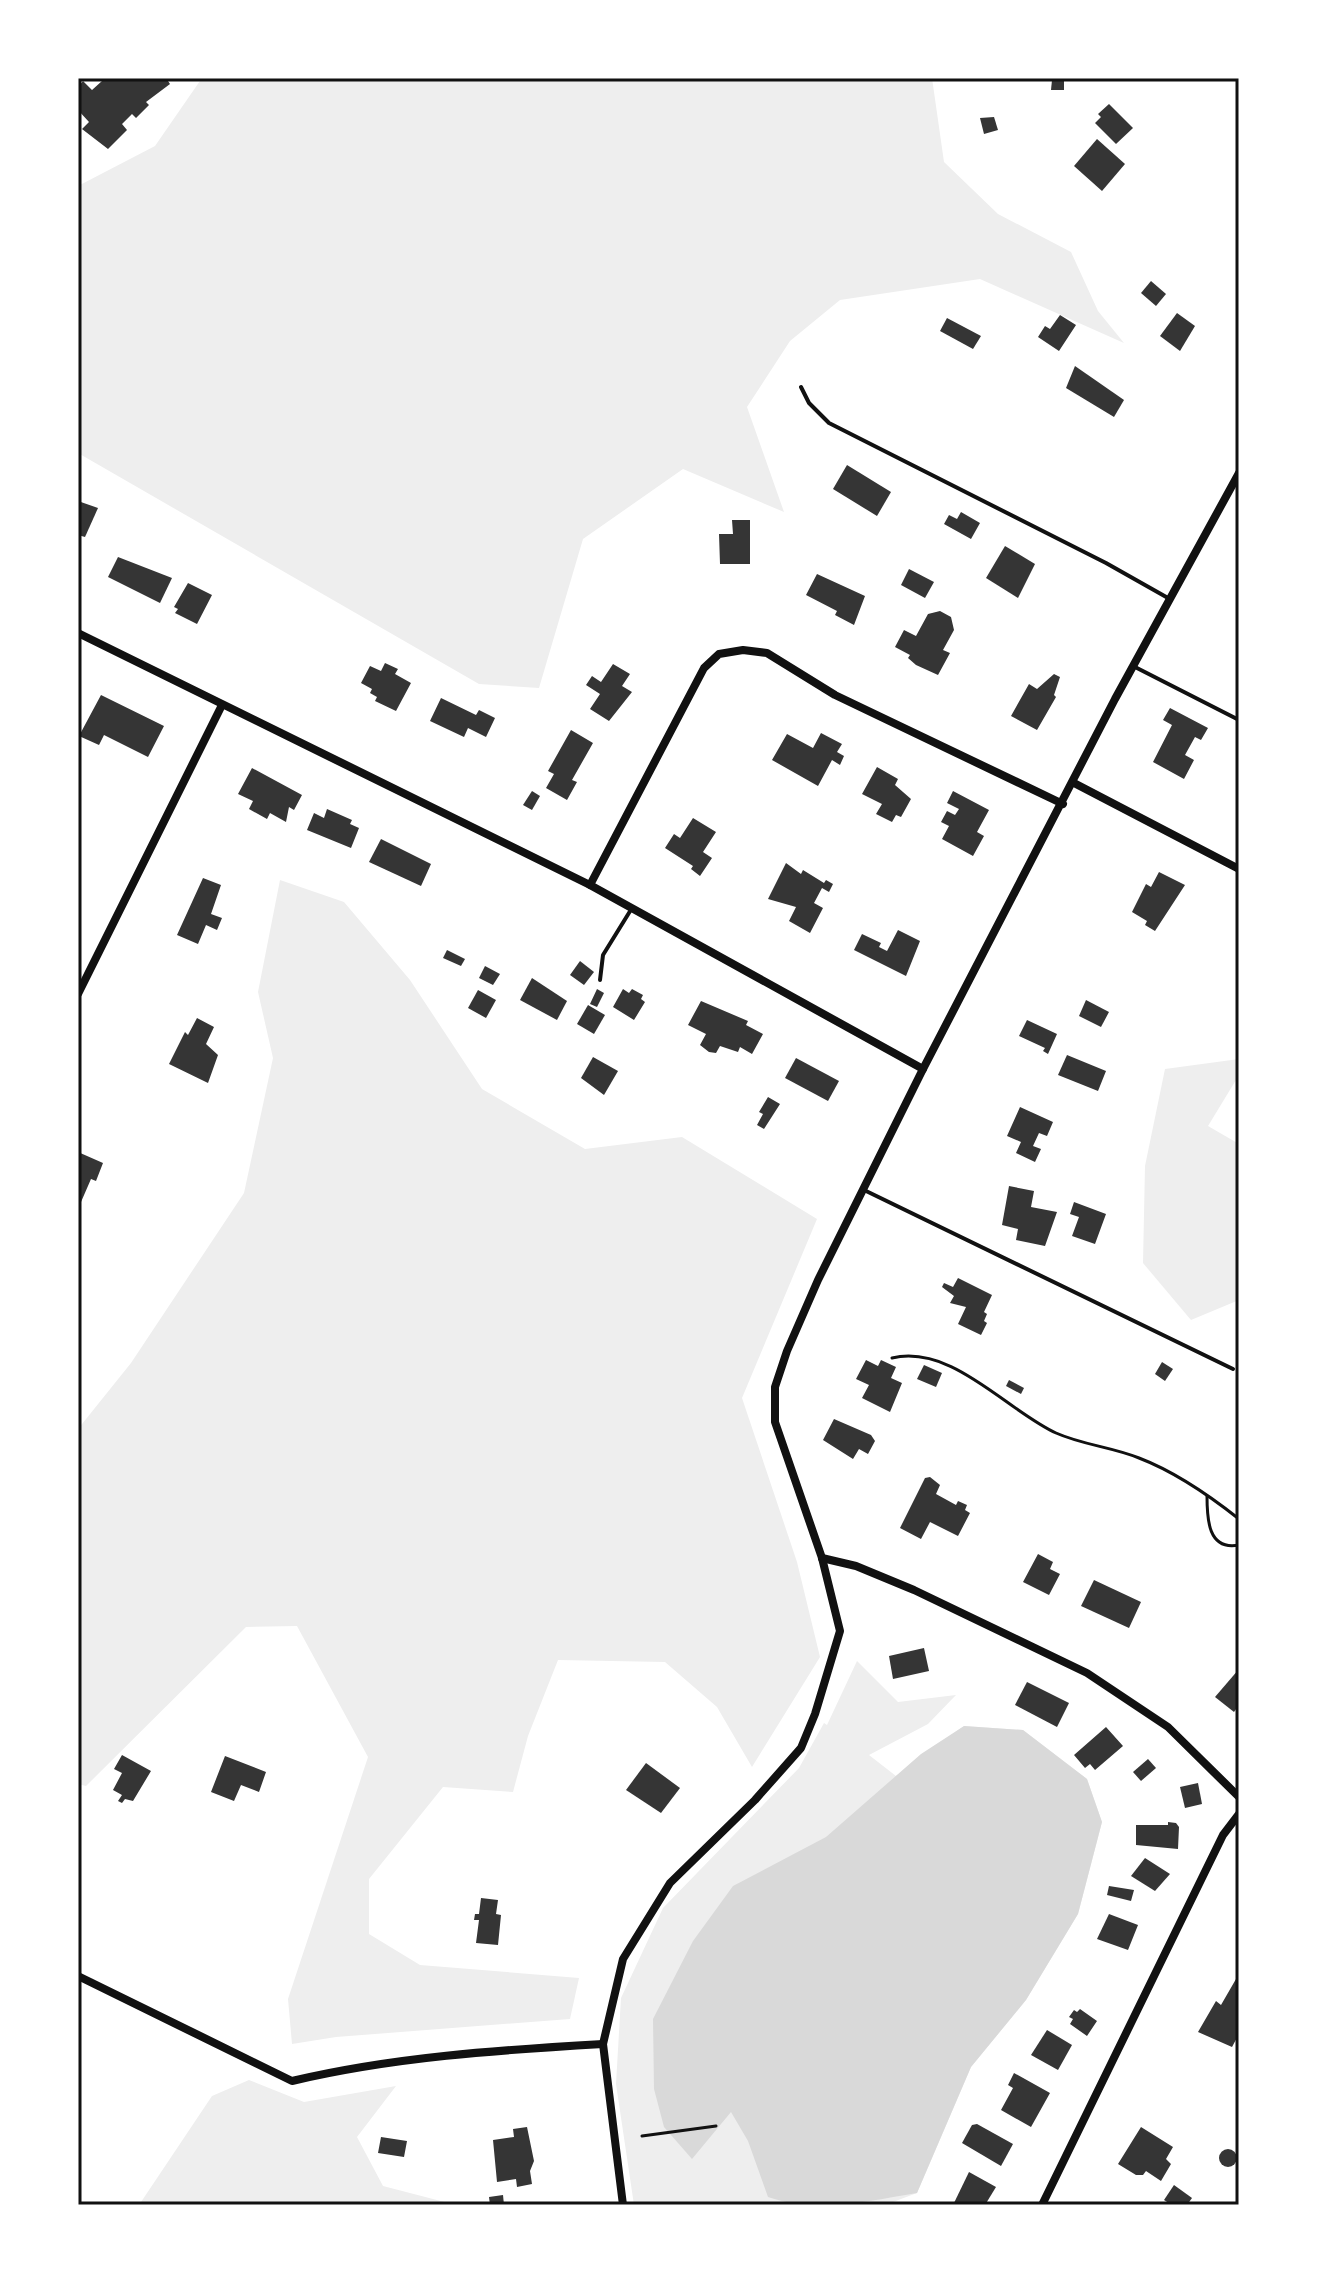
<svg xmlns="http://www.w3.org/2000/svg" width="1317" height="2283" viewBox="0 0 1317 2283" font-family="'Alegreya Sans',sans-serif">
<rect width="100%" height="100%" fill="#fff"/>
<g fill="#eee">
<path d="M202,78H932L944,162L998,214L1071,252L1098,311L1124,343L980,279L840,300L790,341L747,407L784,512L683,469L583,539L539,688L479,684L78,453V186L155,146Z"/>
<path d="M280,880L344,902L410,980L482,1089L585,1149L682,1137L817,1219L742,1398L797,1562L820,1657L752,1767L717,1707L665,1662L558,1660L528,1736L513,1792L443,1787L369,1879V1934L420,1965L579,1978L570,2019L336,2037L292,2044L288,1999L368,1757L297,1626L246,1627L86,1786L78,1784V1429L131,1363L244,1193L273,1058L258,992Z"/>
<path d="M1239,1059V1075L1208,1126L1239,1144V1300L1191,1320L1143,1263L1145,1166L1165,1069Z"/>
<path d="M857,1661L898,1702L956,1695L928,1724L869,1755L896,1776L964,1726L1023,1730L1087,1779L1102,1822L1078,1914L1026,2000L971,2067L917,2193L885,2205H634L616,2084L621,1998L663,1908L799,1768L824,1723L827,1725Z"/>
<path d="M249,2080L304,2102L396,2086L357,2137L383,2186L456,2205H139L212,2096Z"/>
</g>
<path fill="#d9d9d9" d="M964,1726L1023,1730L1087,1779L1102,1822L1078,1914L1026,2000L971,2067L917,2193C868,2201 816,2214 768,2197L748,2141L731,2112L692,2159L664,2127L654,2089L653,2019L693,1941L733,1886L826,1837L921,1754Z"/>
<g fill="#353535">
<path d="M100,78H171L168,81L170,84L146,102L149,105L136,118L132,114L122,124L127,130L108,149L82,129L89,122L78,110V87L83,81L92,90L102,81Z"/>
<path d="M1052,80H1064V90H1051Z"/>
<path d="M1109,104L1133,128L1116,144L1095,123L1101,117L1098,114Z"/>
<path d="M994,117L998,130L984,134L980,118Z"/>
<path d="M1097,139L1125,164L1102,191L1074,166Z"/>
<path d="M1151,281L1166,294L1156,306L1141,293Z"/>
<path d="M1177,313L1195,326L1180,351L1160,336Z"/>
<path d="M1060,315L1076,325L1059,351L1038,337L1045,326L1050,329Z"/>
<path d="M947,318L981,336L973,349L940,331Z"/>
<path d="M1075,366L1124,400L1114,417L1066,388Z"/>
<path d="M847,465L891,492L877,516L833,489Z"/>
<path d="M78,501L98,508L85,537L78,535Z"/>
<path d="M961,512L980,523L971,539L944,524L949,515L957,519Z"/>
<path d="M732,520H750V564H720L719,534H733Z"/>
<path d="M1005,546L1035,564L1018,598L986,578Z"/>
<path d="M118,557L172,578L160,603L108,577Z"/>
<path d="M909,569L934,582L925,598L901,585Z"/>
<path d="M817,574L865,596L854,625L835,615L837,611L806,595Z"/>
<path d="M188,583L212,595L197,624L175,613L178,609L174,607Z"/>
<path d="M940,611L951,617L954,630L943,650L950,653L938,675L916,665L908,658L910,655L895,647L904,630L916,636L928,614Z"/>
<path d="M385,663L398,669L395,674L411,683L396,711L375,701L377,697L370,693L372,689L361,683L370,666L381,671Z"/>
<path d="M613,664L630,674L622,686L632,692L609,721L590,709L600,694L586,685L592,676L601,682Z"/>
<path d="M1054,674L1060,677L1054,695L1056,697L1037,730L1011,716L1029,684L1037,689Z"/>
<path d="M101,695L164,726L148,757L104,735L99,745L79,736Z"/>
<path d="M441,698L476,715L479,710L495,718L486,737L468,728L464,737L430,721Z"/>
<path d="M1170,708L1208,728L1201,740L1195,737L1185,755L1194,760L1184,779L1153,762L1172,725L1163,720Z"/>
<path d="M571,730L593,743L572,780L577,782L567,800L546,788L554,774L548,771Z"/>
<path d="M821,733L842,744L837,752L844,756L840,765L832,760L818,786L772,760L787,734L813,748Z"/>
<path d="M877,767L898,779L895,785L911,799L901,817L896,815L892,822L876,814L882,804L862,794Z"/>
<path d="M252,768L302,795L294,810L289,807L286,822L270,813L267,819L249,809L253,801L238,794Z"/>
<path d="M532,791L540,796L532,810L523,805Z"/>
<path d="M953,791L989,810L977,832L984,836L973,856L942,839L949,826L941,822L947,811L955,815L959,809L947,803Z"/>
<path d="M327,809L352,820L350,824L359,828L351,848L307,830L314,813L324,818Z"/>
<path d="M693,818L716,832L703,852L712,858L700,876L691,869L693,866L665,848L674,834L680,838Z"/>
<path d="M381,839L431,864L421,886L369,862Z"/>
<path d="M786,863L801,874L803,870L824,883L826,880L833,884L829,892L822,888L814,903L823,908L810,933L789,921L796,907L768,899Z"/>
<path d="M1159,872L1185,885L1155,931L1145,925L1147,921L1132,912L1146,884L1151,887Z"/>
<path d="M203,878L221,885L211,914L222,918L217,930L206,925L198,944L177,935Z"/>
<path d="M898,930L920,941L906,976L854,950L862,934L881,943L879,947L887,951Z"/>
<path d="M447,950L465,959L461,966L443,958Z"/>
<path d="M580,961L594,972L584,985L570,975Z"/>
<path d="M485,966L500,974L493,985L479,978Z"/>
<path d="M532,978L567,1001L557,1020L520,1000Z"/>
<path d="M597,989L604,993L597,1007L590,1004Z"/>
<path d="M623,989L629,993L632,989L643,995L641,999L645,1002L634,1020L613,1007Z"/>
<path d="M478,990L496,1000L486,1018L468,1008Z"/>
<path d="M1086,1000L1109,1012L1101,1027L1079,1016Z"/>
<path d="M701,1001L748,1021L746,1025L763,1034L752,1054L740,1047L738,1052L720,1046L716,1053L709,1052L700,1045L706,1034L688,1025Z"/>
<path d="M588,1005L605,1015L594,1034L577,1024Z"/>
<path d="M197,1018L214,1027L206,1044L218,1055L208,1083L169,1064L185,1032L188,1035Z"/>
<path d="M1027,1020L1057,1034L1048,1054L1043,1051L1045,1048L1019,1036Z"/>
<path d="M1067,1055L1106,1071L1098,1091L1058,1075Z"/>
<path d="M593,1057L618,1071L604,1095L581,1078Z"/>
<path d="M796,1058L839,1081L828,1101L785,1078Z"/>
<path d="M768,1097L780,1104L764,1129L757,1125L763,1114L759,1112Z"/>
<path d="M1020,1107L1053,1122L1047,1136L1039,1133L1033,1146L1041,1149L1035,1162L1016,1153L1021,1142L1007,1136Z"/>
<path d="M78,1152L103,1163L96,1181L91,1179L81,1202Z"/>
<path d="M1009,1186L1034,1191L1031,1207L1057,1212L1045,1246L1016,1240L1018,1229L1002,1225Z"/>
<path d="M1074,1202L1106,1214L1095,1244L1072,1236L1079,1217L1070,1214Z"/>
<path d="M958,1278L992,1295L984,1312L987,1314L984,1321L987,1323L981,1335L958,1324L966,1307L950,1303L954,1296L942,1287L944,1283L953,1287Z"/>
<path d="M866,1360L878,1366L881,1360L896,1367L891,1378L902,1383L890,1412L862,1398L869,1385L856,1379Z"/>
<path d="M1162,1362L1173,1369L1165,1381L1155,1374Z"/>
<path d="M924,1365L942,1373L936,1387L917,1379Z"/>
<path d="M1009,1380L1024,1388L1021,1394L1006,1386Z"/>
<path d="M834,1419L871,1435L875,1441L868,1454L859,1449L853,1459L823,1440Z"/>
<path d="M930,1477L940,1485L936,1494L956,1505L958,1501L967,1505L965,1510L970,1513L958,1536L930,1522L921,1539L900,1528L925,1478Z"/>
<path d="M1038,1554L1053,1562L1050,1569L1060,1574L1049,1595L1023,1582Z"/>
<path d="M1094,1580L1141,1602L1129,1628L1081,1606Z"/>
<path d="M924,1648L929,1671L893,1679L889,1656Z"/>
<path d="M1239,1669V1705L1234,1712L1215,1697Z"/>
<path d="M1027,1682L1069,1703L1057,1727L1015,1705Z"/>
<path d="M1106,1727L1123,1746L1095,1770L1090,1764L1085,1768L1074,1755Z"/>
<path d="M122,1755L151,1771L133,1801L125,1799L122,1803L118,1801L122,1795L113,1790L122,1773L114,1769Z"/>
<path d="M225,1756L266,1772L259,1792L241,1785L234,1801L211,1792Z"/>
<path d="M1148,1759L1156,1768L1141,1781L1133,1772Z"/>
<path d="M646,1763L680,1788L661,1813L626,1790Z"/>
<path d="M1198,1783L1202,1804L1185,1808L1180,1787Z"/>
<path d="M1168,1822L1176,1823L1179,1827L1178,1849L1136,1845V1825H1168Z"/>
<path d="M1145,1858L1170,1874L1155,1891L1131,1876Z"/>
<path d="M1109,1886L1134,1890L1131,1901L1107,1895Z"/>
<path d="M481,1898L498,1900L496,1914L501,1915L498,1945L476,1943L479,1920H474L475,1914H479Z"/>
<path d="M1109,1914L1138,1925L1128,1950L1097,1939Z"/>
<path d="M1236,1979L1239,2034L1232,2047L1198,2032L1216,2001L1221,2005Z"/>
<path d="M1080,2009L1097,2021L1087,2036L1070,2024L1073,2019L1069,2017L1074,2010L1077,2012Z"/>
<path d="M1047,2030L1072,2045L1058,2070L1031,2055Z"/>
<path d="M1014,2073L1050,2093L1031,2127L1001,2110L1013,2088L1008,2085Z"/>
<path d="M977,2124L1013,2144L1001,2166L962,2143L972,2125Z"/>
<path d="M527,2127L534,2161L530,2171L532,2184L517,2187L516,2179L497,2182L493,2140L514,2137L513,2129Z"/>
<path d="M1141,2127L1173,2147L1166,2159L1171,2164L1161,2181L1146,2171L1143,2175H1136L1118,2164Z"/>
<path d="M381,2137L407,2141L404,2157L378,2153Z"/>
<circle cx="1228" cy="2158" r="9"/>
<path d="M969,2172L996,2187L985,2205H953Z"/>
<path d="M1174,2185L1192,2198L1187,2205H1172L1164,2200Z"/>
<path d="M503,2195L504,2205H490L489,2197Z"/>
</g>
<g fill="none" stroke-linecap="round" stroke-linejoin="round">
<g stroke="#111" stroke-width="3">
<path d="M892,1358C952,1344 1006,1410 1056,1433C1083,1445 1112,1447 1139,1458C1173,1471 1210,1496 1239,1519"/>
<path d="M1207,1496C1207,1519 1208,1551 1239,1545"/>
<path d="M642,2136L716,2126"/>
</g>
<g stroke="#111" stroke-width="4">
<path d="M801,387L809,403L829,423L1106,563L1168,598"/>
<path d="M1133,666L1239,720"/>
<path d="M600,980L603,955L632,908"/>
<path d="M864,1190L1233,1369"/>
</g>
<g stroke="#111" stroke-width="8">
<path d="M78,633L590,885L923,1069"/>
<path d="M1074,783L1239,869"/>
<path d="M590,885L704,668L719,654L743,650L767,653L835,695L1063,804"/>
<path d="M78,994L222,705"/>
<path d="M822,1558L856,1566L914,1590L1087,1673L1168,1727L1239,1797"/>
<path d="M78,1976L292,2081C393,2057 499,2050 603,2044"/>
<path d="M623,2205L603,2044L623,1959L670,1883L755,1800L801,1748L815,1714L840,1631L822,1558L775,1422V1387L787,1351L818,1280L923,1069L1115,699L1239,473"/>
<path d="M1042,2205L1223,1835L1239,1814"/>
</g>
</g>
<rect width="1317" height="2283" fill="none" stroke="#ffffff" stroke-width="160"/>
<rect x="80" y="80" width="1157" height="2123" fill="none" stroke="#111" stroke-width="3"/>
</svg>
